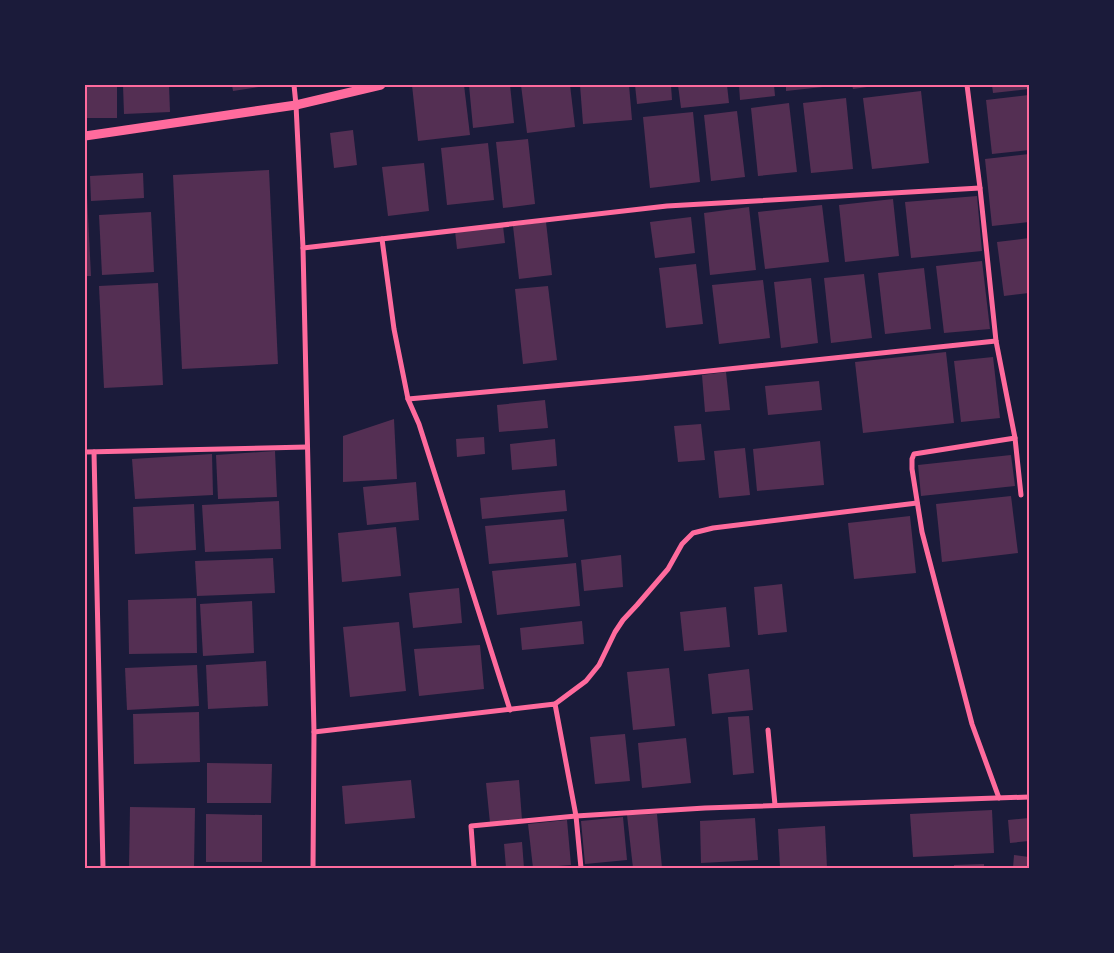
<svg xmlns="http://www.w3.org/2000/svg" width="1114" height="953" viewBox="0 0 1114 953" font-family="Ubuntu,sans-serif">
<rect width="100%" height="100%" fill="#1b1b3a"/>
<g fill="#542f53">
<rect x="85" y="85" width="32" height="33"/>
<path d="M123,85H169L170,112L124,114Z"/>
<path d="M232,85H265V86L233,91Z"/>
<path d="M412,85H464L470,135L418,141Z"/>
<path d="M469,85H510L514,123L473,128Z"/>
<path d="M521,85H570L575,127L527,133Z"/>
<path d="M580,85H629L632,120L583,124Z"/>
<path d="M635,85H671L672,100L637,104Z"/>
<path d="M678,85H727L729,103L681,108Z"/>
<path d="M739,85H774L775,96L740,100Z"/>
<path d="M786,85H832V86L786,91Z"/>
<path d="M852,85H874V86L853,89Z"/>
<path d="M992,85H1029V89L993,93Z"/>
<path d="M921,91L929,163L872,169L863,98Z"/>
<path d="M1029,95V150L992,154L986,100Z"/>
<path d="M846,98L853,169L811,173L803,103Z"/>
<path d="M789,103L797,172L758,176L751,108Z"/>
<path d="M737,111L745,177L711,181L704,115Z"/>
<path d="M693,112L700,182L650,188L643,117Z"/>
<path d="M353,130L357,165L334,168L330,133Z"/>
<path d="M528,139L535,204L503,208L496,142Z"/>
<path d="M488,143L494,200L447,205L441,148Z"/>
<path d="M1029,154V222L992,226L985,159Z"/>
<path d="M424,163L429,211L388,216L382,167Z"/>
<path d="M269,170L278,364L182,369L173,175Z"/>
<path d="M143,173L144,198L91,201L90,176Z"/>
<path d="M85,195H87L91,276H85Z"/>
<path d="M977,196L982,251L911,258L905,202Z"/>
<path d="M893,199L899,256L845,262L839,205Z"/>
<path d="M822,205L829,262L765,269L758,212Z"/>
<path d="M749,207L756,270L710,275L704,213Z"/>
<path d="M151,212L154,272L102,275L99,215Z"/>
<path d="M691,217L695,253L655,258L650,222Z"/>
<path d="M546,222L552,275L519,279L513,226Z"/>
<path d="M503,226L505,243L457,249L455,231Z"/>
<path d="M1029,238V293L1004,296L997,242Z"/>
<path d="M982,261L990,329L944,333L936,266Z"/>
<path d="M696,264L703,324L666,328L659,268Z"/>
<path d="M924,268L931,329L885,334L878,273Z"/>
<path d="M864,274L872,338L831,343L824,278Z"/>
<path d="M811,278L818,343L781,348L774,282Z"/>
<path d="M763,280L770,338L719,344L712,285Z"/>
<path d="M158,283L163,385L104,388L99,286Z"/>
<path d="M548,286L557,360L523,364L515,289Z"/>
<path d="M946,352L954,423L863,433L855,362Z"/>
<path d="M993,357L1000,418L961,422L954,361Z"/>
<path d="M726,372L730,410L705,412L702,375Z"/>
<path d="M819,381L822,410L768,415L765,386Z"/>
<path d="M545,400L548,428L499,432L497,405Z"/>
<path d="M394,419L397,479L343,482V436Z"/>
<path d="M701,424L705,460L678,462L674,426Z"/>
<path d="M484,437L485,454L457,457L456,439Z"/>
<path d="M555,439L557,466L512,470L510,444Z"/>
<path d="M820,441L824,485L757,491L753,449Z"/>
<path d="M745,448L750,495L719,498L714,451Z"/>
<path d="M275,451L277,497L218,499L216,455Z"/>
<path d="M212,454L213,495L135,499L132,459Z"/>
<path d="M1011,455L1015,486L921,496L918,465Z"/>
<path d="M416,482L419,520L367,525L363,487Z"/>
<path d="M565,490L567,511L482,519L480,498Z"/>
<path d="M1011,496L1018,553L942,562L936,504Z"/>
<path d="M279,501L281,549L205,552L202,505Z"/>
<path d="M194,504L196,550L135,554L133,507Z"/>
<path d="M910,516L916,573L854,579L848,523Z"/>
<path d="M564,519L568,557L489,564L485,526Z"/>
<path d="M396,527L401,576L342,582L338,533Z"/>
<path d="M621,555L623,587L584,591L581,560Z"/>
<path d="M273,558L275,593L197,596L195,561Z"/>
<path d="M576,563L580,606L497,615L492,571Z"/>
<path d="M782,584L787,632L758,635L754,587Z"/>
<path d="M459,588L462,623L413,628L409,593Z"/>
<path d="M196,598L197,653L129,654L128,600Z"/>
<path d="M252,601L254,653L203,656L200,604Z"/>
<path d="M726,607L730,647L684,651L680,612Z"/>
<path d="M582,621L584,644L522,650L520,628Z"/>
<path d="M399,622L406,691L350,697L343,627Z"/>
<path d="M480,645L484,689L419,696L414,649Z"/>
<path d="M266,661L268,706L208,709L206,665Z"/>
<path d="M197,665L199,706L127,710L125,668Z"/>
<path d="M669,668L675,726L633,730L627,672Z"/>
<path d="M749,669L753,710L712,714L708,674Z"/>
<path d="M199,712L200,762L134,764L133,714Z"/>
<path d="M749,716L754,773L733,775L728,717Z"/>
<path d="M625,734L630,781L595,784L590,737Z"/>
<path d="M686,738L691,783L642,788L638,743Z"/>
<path d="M207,763L272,764L271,803H207Z"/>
<path d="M411,780L415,818L345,824L342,786Z"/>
<path d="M519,780L522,820L490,823L486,783Z"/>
<path d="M130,807L195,808L194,868H129Z"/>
<path d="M992,810L994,853L913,857L910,814Z"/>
<path d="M206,814L262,815V862H206Z"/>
<path d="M657,814L662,868H633L627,815Z"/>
<path d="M623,817L627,860L585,864L581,821Z"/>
<path d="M755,818L758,860L701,863L700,821Z"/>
<path d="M1029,818V841L1010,843L1008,820Z"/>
<path d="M567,820L571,865L533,868L528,824Z"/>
<path d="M825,826L827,868H780L778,829Z"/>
<path d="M522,842L524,868H506L504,844Z"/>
<path d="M1014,855L1029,857V868H1013Z"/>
<path d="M984,864V868H954V865Z"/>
</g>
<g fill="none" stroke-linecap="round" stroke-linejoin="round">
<g stroke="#ff6b9d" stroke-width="5">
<path d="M294,85L296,105L303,248L314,732L313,868"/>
<path d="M967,85L980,188L996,341L1015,438L1021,495"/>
<path d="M382,239L394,329L408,399"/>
<path d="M303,248L667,206L980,188"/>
<path d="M85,452L307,447"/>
<path d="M94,452L103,868"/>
<path d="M555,704L586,681L599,665L615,632L623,620L637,605L668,569L682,544L693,533L713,528L917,503"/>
<path d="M510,710L419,424L408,399L642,378L996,341"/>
<path d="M768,730L775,805"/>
<path d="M314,732L555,704L576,816L581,868"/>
<path d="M999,798L972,724L922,532L912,469V459L914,454L1015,438"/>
<path d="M474,868L471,826L576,816L705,808L1029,797"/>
</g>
<path stroke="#ff6b9d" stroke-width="9" d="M85,136L296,105L381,85"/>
</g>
<rect width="1114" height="953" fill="none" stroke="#1b1b3a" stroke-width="172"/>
<rect x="86" y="86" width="942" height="781" fill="none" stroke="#ff6b9d" stroke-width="2"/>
</svg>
